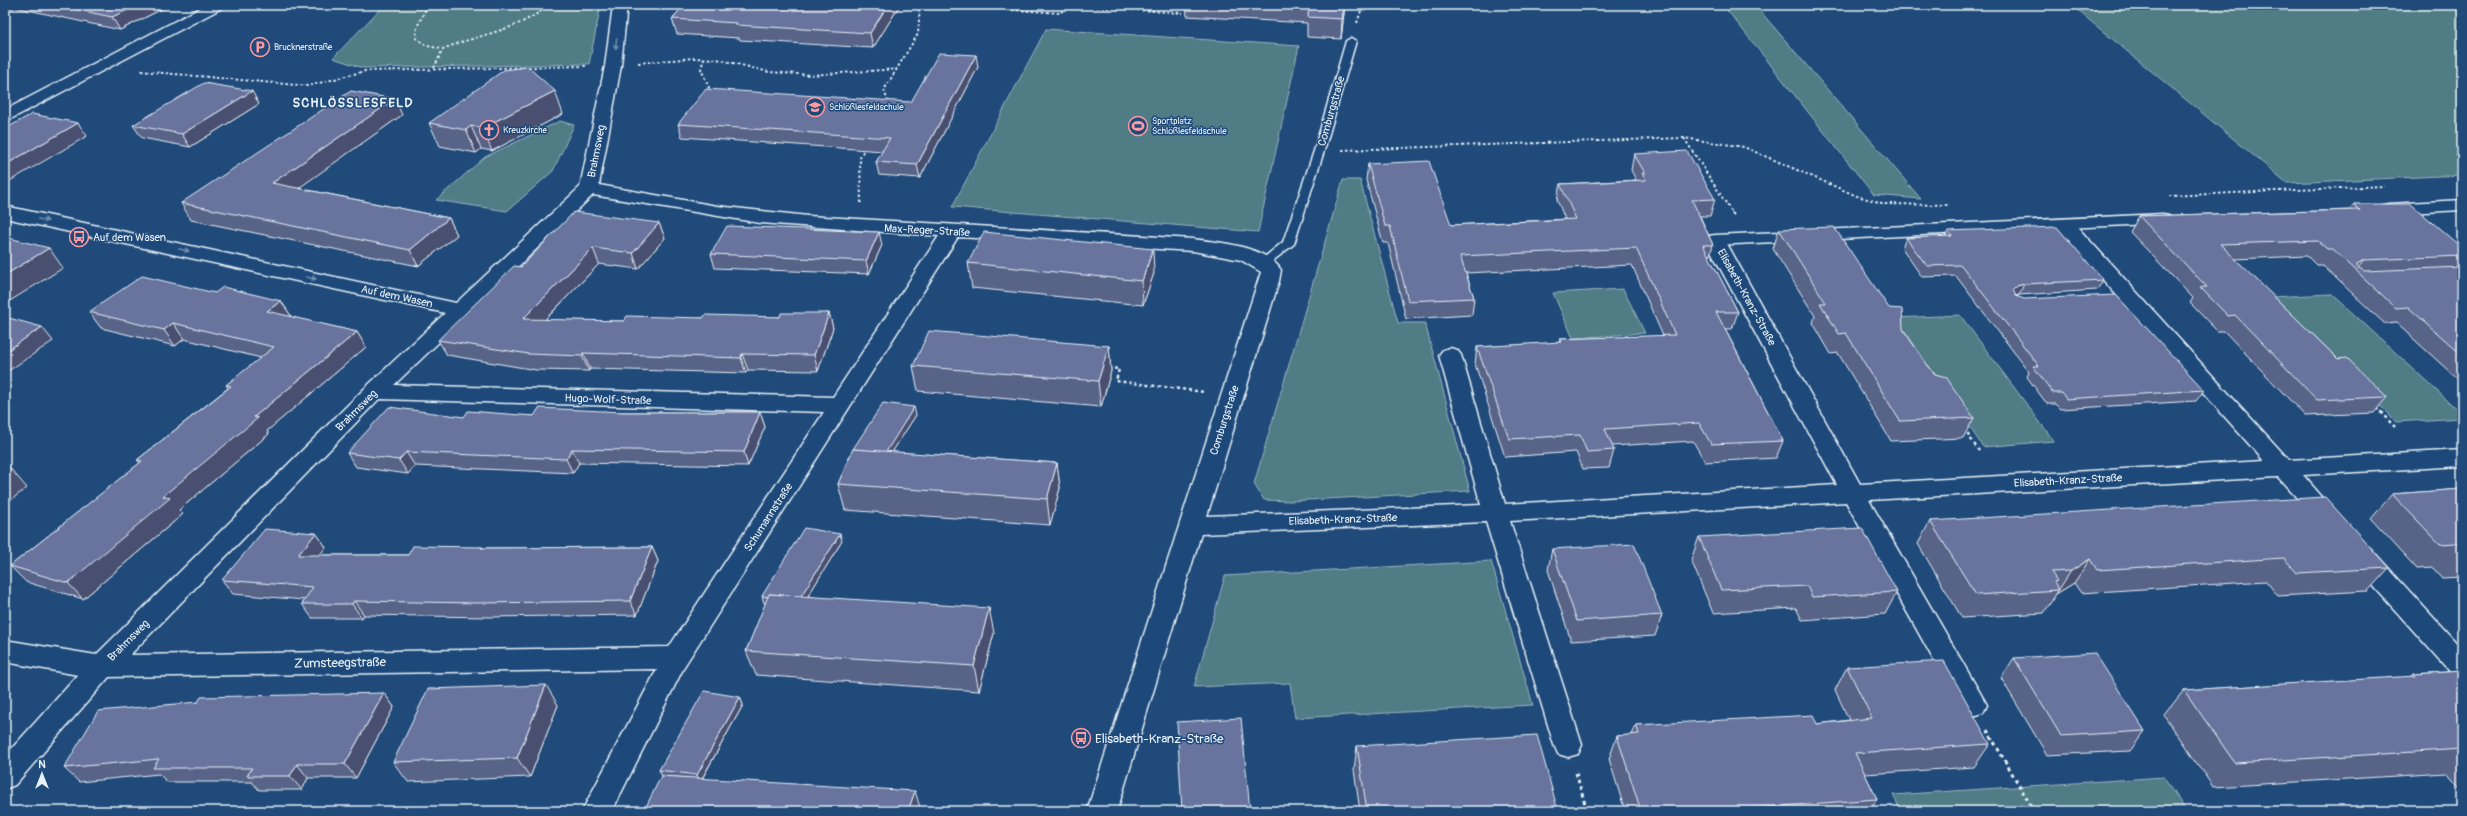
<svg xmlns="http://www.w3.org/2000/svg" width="2467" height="816" viewBox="0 0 2467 816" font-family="Pangolin,sans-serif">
<rect width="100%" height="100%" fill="#1f4a7a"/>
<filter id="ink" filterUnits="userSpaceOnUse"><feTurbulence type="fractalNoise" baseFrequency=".025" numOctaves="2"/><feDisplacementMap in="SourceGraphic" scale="8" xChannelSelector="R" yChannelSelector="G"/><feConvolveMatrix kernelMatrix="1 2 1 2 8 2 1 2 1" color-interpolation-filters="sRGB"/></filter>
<g filter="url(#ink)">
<g fill="#507c85" stroke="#9cb6be">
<path d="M384,5H601L589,64L363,68L333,58Z"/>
<path d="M1723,5H1755L1921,199L1874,195Z"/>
<path d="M2071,5H2406L2462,9V175L2287,183Z"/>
<path d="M1046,29L1299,46L1258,232L952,207Z"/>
<path d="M560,121L574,125L553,171L507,211L436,200L485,157Z"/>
<path d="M1343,180H1360L1398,323H1425L1470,491L1290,501L1264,500L1254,484Z"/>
<path d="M1623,289L1645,333L1573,338L1553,293Z"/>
<path d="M2332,294L2462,414V418L2396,422L2270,297Z"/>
<path d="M1960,315L2054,441L1983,447L1896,318Z"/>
<path d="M1491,561L1533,705L1295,718L1290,683L1194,687L1225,576Z"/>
<path d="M2164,777L2186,811H1901L1893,795Z"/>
</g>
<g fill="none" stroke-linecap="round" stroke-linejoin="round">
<g stroke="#e8f1f8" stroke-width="3">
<path id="service" d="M1351,38L1356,41L1324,151L1294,244L1269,264H1261L1259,262L1261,260L1283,242L1314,151L1346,41Z"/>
</g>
<g stroke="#e8f1f8" stroke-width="3">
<g id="pedestrian">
<path d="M2462,200V210L2389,214L2383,213L2381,209L2383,205L2389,204Z"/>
<path d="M2163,214L2169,215L2172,219L2169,223L1715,245L1709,244L1706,240L1709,236L1715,235Z"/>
</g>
</g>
<g stroke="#e8f1f8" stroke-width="3">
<g id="minor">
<path d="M206,5H224L222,8L5,122V110Z"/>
<path d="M613,5H627L621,66L599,185L717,206L808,216L1193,239C1220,243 1264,245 1281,270L1279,281L1207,516L1481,505L1439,355L1443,350L1450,348L1457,350L1461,355L1505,504L1837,485L1705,240L1708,236H1722L1725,240L1860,484L2264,461L2057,228L2055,224L2057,220H2071L2289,460L2462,450V466L2303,475L2342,520L2338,526L2330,529L2322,526L2278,477L1869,500L1987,705L1983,713L1973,716L1963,713L1846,502L1510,521L1582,745L1578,754L1568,757L1558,754L1554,745L1486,522L1201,534L1117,811H1087L1261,272L1241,260L1193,251L958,237L685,665L612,811H582L657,669L109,677L15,785L5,789V756L78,675L5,662V640L96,655L366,387L445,313L5,218V206L456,303L580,187L605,66ZM593,195L760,223L939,236L833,397L394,385ZM379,399L824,412L669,647L130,655Z"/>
<path d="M2361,546L2370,548L2462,649V678L2453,675L2352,562L2349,555L2352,548Z"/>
</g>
</g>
<g stroke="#e8f1f8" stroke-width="2" stroke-dasharray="2.5 2.5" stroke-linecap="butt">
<path d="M428,5L417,27L416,38L427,46L443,49"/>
<path d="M942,5L1061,13L1065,5L1183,13"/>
<path d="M2446,5L2462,6"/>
<path d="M1357,23L1363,5"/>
<path d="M704,58L701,69L710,90"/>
<path d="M638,63L694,58L717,59L769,72L811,75L897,69"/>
<path d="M434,68L443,49C478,34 520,31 548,5"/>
<path d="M141,71L308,86L365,71L587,66"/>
<path d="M888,102L884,90L918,34L920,5"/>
<path d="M1684,138L1733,214"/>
<path d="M1342,150L1684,138L1744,147L1857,196L1885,204L1950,205"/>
<path d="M2169,196L2384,186"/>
<path d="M861,203L860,158L865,147"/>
</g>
<g stroke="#e8f1f8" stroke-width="2.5" stroke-dasharray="3 3" stroke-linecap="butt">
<path d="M1732,213L1734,216"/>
<path d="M1108,368L1119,369L1116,381L1204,392"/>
<path d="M2376,408L2395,427"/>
<path d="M1964,429L1979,451"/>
</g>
<g stroke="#e8f1f8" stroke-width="3" stroke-dasharray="3.5 3.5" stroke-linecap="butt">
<path d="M1987,730L2034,811"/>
<path d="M1576,773L1587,811"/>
</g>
<use href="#service" fill="#1f4a7a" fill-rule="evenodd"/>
<use href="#pedestrian" fill="#1f4a7a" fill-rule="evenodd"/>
<use href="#minor" fill="#1f4a7a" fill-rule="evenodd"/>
</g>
<g fill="#596388" stroke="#e8f1f8">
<path d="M5,5H170L120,30Z"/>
<path d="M684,5H900L873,48L740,40L739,38L677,34L672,19Z"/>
<path d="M1186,5H1345L1341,39L1307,37V23L1187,16Z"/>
<path d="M978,67L920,178L879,175L876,162L883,151L682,137L678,124L911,102Z"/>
<path d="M259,104L190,147L142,138L133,125Z"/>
<path d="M563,114L492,151L481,149L476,153L440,146L429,123Z"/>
<path d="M402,115L298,188L449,218L457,235L418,266L191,220L181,203Z"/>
<path d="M1634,154L1715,199L1710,216H1700L1713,245L1709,257L1738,312L1732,329H1725L1783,441L1776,458L1705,462L1693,441L1612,446L1614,450L1609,468L1583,469L1576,452L1505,457L1475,364L1477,347L1559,343L1560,339L1663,336L1632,265L1466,273L1474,298L1472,315L1406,319L1388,243H1383L1366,180L1368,164L1451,225L1565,219L1557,200L1560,184L1636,180L1631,170Z"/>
<path d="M2354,204L2462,248V383L2396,323L2385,324L2322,265H2316L2307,256L2235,259L2338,359L2387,397L2374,413L2305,416L2224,331H2217L2190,303L2193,298L2130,232L2139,216L2350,210Z"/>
<path d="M659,223L665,238L638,269L599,264L545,320L624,321L703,318L780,317L829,313L833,328L818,371L748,370L746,373L590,369L589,371L536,370L447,355L438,340L521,267Z"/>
<path d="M1779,229L1903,329L1925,362L1974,418L1963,438L1891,441L1838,353L1831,354L1813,323L1815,316L1773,249Z"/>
<path d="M1948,231L2103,280L2097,290L2019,295H2016V296L2204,390L2196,401L2060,409L2055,404H2047L2027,377L2029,372L1956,276L1922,277L1902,248L1906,238L1945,237Z"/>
<path d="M882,245L869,274L715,268L711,254Z"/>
<path d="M968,263L1154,273L1143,305L972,288Z"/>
<path d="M215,293L281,301L291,316L290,317L357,332L366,347L267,431L269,434L179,510L183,514L83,599L26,582L10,566L140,463L137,460L228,388L226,385L261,358L184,339L175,346L101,328L89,312Z"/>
<path d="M1109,346L1111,371L1101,407L918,391L913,366Z"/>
<path d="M623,412H760L765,427L748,466L579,463L573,473L415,466L408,474L356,467L347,453L464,417L534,416Z"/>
<path d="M916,415L892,452L1057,463L1060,488L1050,525L845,510L838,484L853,449Z"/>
<path d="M2462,489V577L2442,578L2433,568L2417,569L2371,519L2392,494Z"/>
<path d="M1930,521L2389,568L2368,591L2278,596L2266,581L2081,593L2074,583L2056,594L2044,613L1962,618L1918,544Z"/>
<path d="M316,533L326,547L319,555H408L482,547L483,548L652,547L658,561L637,615L487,617L364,615L362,618H312L302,604L305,600L233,594L222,580Z"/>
<path d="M1699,537L1897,592L1885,614L1802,620L1796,608L1713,613L1691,560Z"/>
<path d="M842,541L808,596L994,633L979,691L756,675L746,651L766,603H764L762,596Z"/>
<path d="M1552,549L1662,615L1655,636L1571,641L1548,570Z"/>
<path d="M2014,658L2145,731L2130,751L2047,755L2001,678Z"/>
<path d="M1847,667L1990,744L1974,767L1865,774L1877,799L1870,811H1625L1609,759L1617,736L1632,735L1636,725L1817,724L1849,720L1835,690Z"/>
<path d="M2462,671V791L2447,773L2213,787L2164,715L2184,690L2411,677L2414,674Z"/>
<path d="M384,693L394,707L356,778H308L302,790H259L252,782H167L159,774L79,782L64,768Z"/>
<path d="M740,697L743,705L702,779L662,776L659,770Z"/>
<path d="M558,705L530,777L408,782L393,762Z"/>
<path d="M1357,746L1558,811H1360L1354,770Z"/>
</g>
<g fill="#49506f" stroke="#e8f1f8">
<path d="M5,5H15L16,7L5,12Z"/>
<path d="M138,5H170L120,30L112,17Z"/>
<path d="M888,5H900L873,48L870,33Z"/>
<path d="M1344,5H1345L1341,39L1342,19Z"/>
<path d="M976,55L978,67L920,178L917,165Z"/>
<path d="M252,91L259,104L190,147L182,134Z"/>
<path d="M555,91L563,114L492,151L482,128Z"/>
<path d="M395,99L402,115L282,200L272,183Z"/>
<path d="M78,123L87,136L8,182L5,178V165Z"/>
<path d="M471,126L481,149L476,153L466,130Z"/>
<path d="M449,218L457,235L418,266L410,250Z"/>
<path d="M659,223L665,238L638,269L633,253Z"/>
<path d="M879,232L882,245L869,274L866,261Z"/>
<path d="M49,248L63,268L5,304V275Z"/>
<path d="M593,248L599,264L530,335L523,319Z"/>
<path d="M1153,249L1154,273L1143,305L1142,281Z"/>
<path d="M2364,260L2356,271L2357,264Z"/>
<path d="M2024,284L2019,295L2012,297L2013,290L2017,286Z"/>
<path d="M281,301L291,316L277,327L267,311Z"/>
<path d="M829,313L833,328L818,371L814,355Z"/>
<path d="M173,323L184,339L175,346L164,330Z"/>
<path d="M42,327L53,341L5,373V352Z"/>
<path d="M357,332L366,347L267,431L269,434L179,510L183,514L83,599L68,583L163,496L254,417Z"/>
<path d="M1109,346L1111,371L1101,407L1098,381Z"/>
<path d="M583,353L590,369L589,371L582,356Z"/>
<path d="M742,354L748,370L746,373L741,358Z"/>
<path d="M914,407L916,415L882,468L880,460Z"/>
<path d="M760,412L765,427L748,466L744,452Z"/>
<path d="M572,449L579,463L573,473L566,459Z"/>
<path d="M406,452L415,466L408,474L399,460Z"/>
<path d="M1057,463L1060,488L1050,525L1047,499Z"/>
<path d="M9,467L27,488L5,504V470Z"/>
<path d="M316,533L326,547L308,570L298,555Z"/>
<path d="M840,534L842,541L800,609L797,602Z"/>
<path d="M652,547L658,561L637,615L630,601Z"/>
<path d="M2090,559L2074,583L2056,594L2071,571Z"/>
<path d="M354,601L364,615L362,618L352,604Z"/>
<path d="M989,608L994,633L979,691L974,666Z"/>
<path d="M546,685L558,705L530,777L517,758Z"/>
<path d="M384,693L394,707L356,778L345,764Z"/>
<path d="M740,697L743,705L700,782L697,775Z"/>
<path d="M297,764L308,778L302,790L290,776Z"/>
<path d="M915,791L921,811H908Z"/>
</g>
<g fill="#68739e" stroke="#e8f1f8">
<path d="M55,5H138L112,17Z"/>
<path d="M684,5H888L870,33L736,25L737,23L672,19Z"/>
<path d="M1309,5H1344L1342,19L1308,17Z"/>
<path d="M939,53L976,55L917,165L876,162L890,138L678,124L706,89L911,102Z"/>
<path d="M528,67L555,91L482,128L471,126L466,130L429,123L504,70Z"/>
<path d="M204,83L252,91L182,134L133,125Z"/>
<path d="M351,91L395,99L272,183L449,218L410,250L181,203Z"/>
<path d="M32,114L78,123L5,165V129Z"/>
<path d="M1687,151L1715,199L1692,200L1713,245H1703L1738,312H1716L1783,441L1711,444L1699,423L1605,429L1614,450L1587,452L1580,435L1509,439L1477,347L1561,342L1560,339L1675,335L1636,248L1460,256L1474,298L1408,301L1390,226H1385L1368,164L1429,161L1451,225L1576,219L1560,184L1646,180L1642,173H1645L1634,154Z"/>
<path d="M2354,204H2411L2462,248V256L2364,260L2357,264V267L2364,271L2462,267V355L2408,307L2396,308L2333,249H2327L2318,241L2220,244L2338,359L2347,358L2387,397L2317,400L2235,315L2228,316L2200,287H2207L2139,216L2360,210Z"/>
<path d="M574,212L659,223L633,253L593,248L523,319L624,321L627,316L703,318L705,315L780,317L781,313H829L814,355L742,354L741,358L583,353L582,356L529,354L438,340L514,266L521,267Z"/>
<path d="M727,226L879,232L866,261L711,254Z"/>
<path d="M1834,227L1889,308L1902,309L1903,329L1925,362L1935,374L1946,377L1974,418L1900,421L1846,333L1839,334L1820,303H1826L1779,229Z"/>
<path d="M2057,227L2103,280L2024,284L2017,286L2013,290L2016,296L2024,299L2116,295L2204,390L2066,399L2062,393H2053L2033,366H2039L1961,265L1927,266L1906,238L1952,236L1948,231Z"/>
<path d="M984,232L1153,249L1142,281L968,263Z"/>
<path d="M5,237L49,248L5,275Z"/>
<path d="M142,276L215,293L223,287L281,301L267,311L357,332L254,417L258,418L163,496L170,498L68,583L10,566L142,461L137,460L231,386L226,385L274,347L173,323L164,330L89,312Z"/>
<path d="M5,317L42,327L5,352Z"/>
<path d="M929,331L1109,346L1098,381L913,366Z"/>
<path d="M883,403L914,407L886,452L853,449Z"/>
<path d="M389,407L464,417L468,411L534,416L539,408L623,412H760L744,452L572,449L566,459L406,452L399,460L347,453Z"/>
<path d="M853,449L1057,463L1047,499L838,484Z"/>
<path d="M5,466L9,467L5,470Z"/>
<path d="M2462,489V549L2456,543L2440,544L2392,494Z"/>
<path d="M2325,497L2389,568L2297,573L2284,558L2097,570L2090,559L2071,571L2051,572L2057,581L2054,582L2059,590L1976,595L1930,521Z"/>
<path d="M804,528L840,534L801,596L769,594L768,597L762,596Z"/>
<path d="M1862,528L1897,592L1812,597L1807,586L1721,590L1699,537Z"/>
<path d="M265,529L316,533L298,555H408L413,546L482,547L481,548L652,547L630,601L478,603L354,601L352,604H302L313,587L222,580Z"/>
<path d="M1634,544L1662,615L1577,621L1552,549Z"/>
<path d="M769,594L989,608L974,666L746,651Z"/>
<path d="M2095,653L2145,731L2061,736L2014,658Z"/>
<path d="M1944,661L1990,744L1855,753L1877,799L1713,811H1641L1617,736L1639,734L1636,725L1813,715L1817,724L1872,718L1847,667Z"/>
<path d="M2462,671V749L2235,763L2184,690L2416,676L2414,674Z"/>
<path d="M546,685L517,758L393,762L428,689Z"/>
<path d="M704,691L740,697L697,775L659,770Z"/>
<path d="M384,693L345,764H297L290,776H247L252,768H153L159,759L64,768L98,711L198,702L201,697Z"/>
<path d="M1241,718L1250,811H1182L1177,722Z"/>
<path d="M1537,735L1558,811H1367L1357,746Z"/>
<path d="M661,776L915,791L908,811H644Z"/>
</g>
<defs><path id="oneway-solid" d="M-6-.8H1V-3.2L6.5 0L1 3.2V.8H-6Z"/></defs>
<g fill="#6f8dac">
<use href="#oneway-solid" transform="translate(616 44) rotate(97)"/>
<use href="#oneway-solid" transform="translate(43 220) rotate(12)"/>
<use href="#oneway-solid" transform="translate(184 250) rotate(12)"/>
<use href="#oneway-solid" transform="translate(311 278) rotate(12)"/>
</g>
</g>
<defs>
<g id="parking-ring" transform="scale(1)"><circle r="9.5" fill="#1f4a7a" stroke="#ff9aa2" stroke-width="1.5"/><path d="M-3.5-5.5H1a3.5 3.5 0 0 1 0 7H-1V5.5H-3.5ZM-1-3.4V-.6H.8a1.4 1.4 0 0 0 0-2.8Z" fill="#ff9aa2"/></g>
<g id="school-ring" transform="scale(1)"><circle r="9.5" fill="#1f4a7a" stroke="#ff9aa2" stroke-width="1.5"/><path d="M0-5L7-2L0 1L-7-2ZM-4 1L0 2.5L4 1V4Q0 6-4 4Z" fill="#ff9aa2"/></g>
<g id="stadium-ring" transform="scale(1)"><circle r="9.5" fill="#1f4a7a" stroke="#ff9aa2" stroke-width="1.5"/><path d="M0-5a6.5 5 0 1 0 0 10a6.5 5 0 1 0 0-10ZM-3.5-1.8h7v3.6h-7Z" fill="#ff9aa2"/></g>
<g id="church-ring" transform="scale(1)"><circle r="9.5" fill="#1f4a7a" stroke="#ff9aa2" stroke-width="1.5"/><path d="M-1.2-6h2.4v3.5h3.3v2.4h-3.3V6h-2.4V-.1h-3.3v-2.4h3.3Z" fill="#ff9aa2"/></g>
<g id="bus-ring" transform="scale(1)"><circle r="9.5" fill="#1f4a7a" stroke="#ff9aa2" stroke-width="1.5"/><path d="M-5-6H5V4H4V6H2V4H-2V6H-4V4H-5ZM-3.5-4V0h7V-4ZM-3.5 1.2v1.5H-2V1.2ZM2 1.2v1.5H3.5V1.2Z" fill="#ff9aa2"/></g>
</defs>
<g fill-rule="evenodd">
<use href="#parking-ring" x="260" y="47"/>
<use href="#school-ring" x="815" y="107"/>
<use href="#stadium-ring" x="1138" y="126"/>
<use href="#church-ring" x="489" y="130"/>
<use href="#bus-ring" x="79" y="237"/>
<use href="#bus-ring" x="1081" y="738"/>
</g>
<g text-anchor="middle" stroke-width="3" stroke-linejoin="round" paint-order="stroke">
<g font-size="9" fill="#e8f1f8" stroke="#1f4a7a" text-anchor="start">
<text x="274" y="50">Brucknerstraße</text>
<text x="829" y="110">Schlößlesfeldschule</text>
<text x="1152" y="124">Sportplatz<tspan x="1152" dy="10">Schlößlesfeldschule</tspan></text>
<text x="503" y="133">Kreuzkirche</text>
</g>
<g font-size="11" fill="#e8f1f8" stroke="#1f4a7a">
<text transform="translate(1331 111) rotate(-74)" y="4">Comburgstraße</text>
<text transform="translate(596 151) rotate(-79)" y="4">Brahmsweg</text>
<text transform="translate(927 230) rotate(3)" y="4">Max-Reger-Straße</text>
<text transform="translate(397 296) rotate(12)" y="4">Auf dem Wasen</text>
<text transform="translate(1747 297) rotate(61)" y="4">Elisabeth-Kranz-Straße</text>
<text transform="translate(608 399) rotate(2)" y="4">Hugo-Wolf-Straße</text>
<text transform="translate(356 410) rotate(-45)" y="4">Brahmsweg</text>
<text transform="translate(1224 420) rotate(-72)" y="4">Comburgstraße</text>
<text transform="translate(2068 480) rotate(-3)" y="4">Elisabeth-Kranz-Straße</text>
<text transform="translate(768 517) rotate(-57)" y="4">Schumannstraße</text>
<text transform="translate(1343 519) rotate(-2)" y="4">Elisabeth-Kranz-Straße</text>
<text transform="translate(128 640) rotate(-45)" y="4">Brahmsweg</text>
</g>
<g font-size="11" fill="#e8f1f8" stroke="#1f4a7a" text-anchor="start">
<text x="93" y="241">Auf dem Wasen</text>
</g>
<g font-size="13" font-weight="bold" letter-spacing="1" fill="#e8f1f8" stroke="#1f4a7a">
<text x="353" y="107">SCHLÖSSLESFELD</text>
</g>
<g font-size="13" fill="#e8f1f8" stroke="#1f4a7a">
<text transform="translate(340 662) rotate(-1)" y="5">Zumsteegstraße</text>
</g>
<g font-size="13" fill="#e8f1f8" stroke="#1f4a7a" text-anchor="start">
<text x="1095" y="743">Elisabeth-Kranz-Straße</text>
</g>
</g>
<rect width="2467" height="816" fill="none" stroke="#1f4a7a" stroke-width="20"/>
<rect x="10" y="10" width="2447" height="796" fill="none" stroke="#e8f1f8" stroke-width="1.5" filter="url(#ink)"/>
<g transform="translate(42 774)" stroke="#1f4a7a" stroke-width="3" paint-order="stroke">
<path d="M0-3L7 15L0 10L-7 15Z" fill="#e8f1f8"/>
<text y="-6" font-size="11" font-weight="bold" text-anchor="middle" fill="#e8f1f8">N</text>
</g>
</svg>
